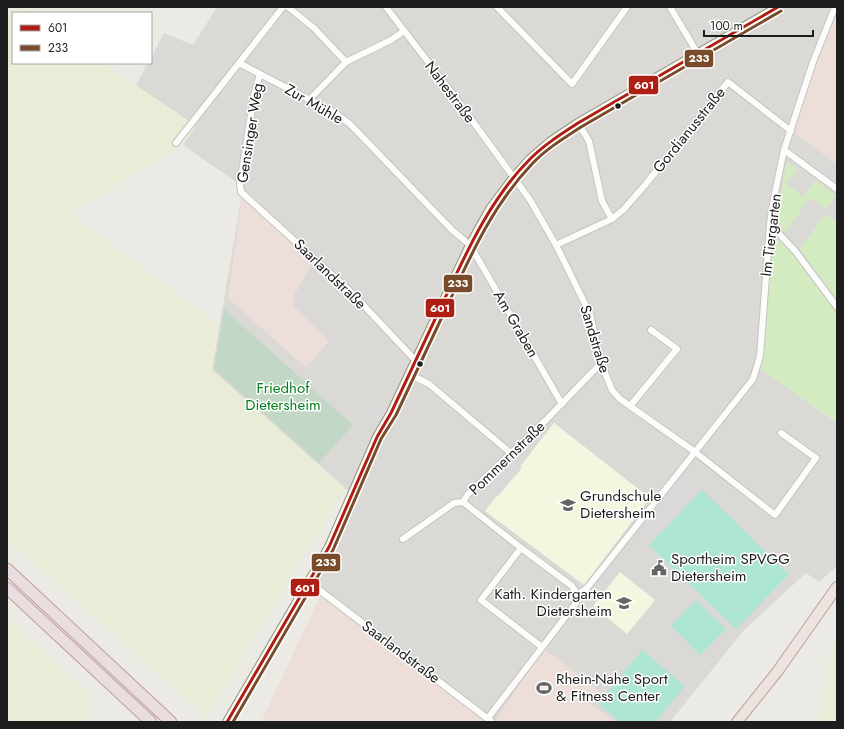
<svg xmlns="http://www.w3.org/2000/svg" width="844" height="729" viewBox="0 0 844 729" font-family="Jost,sans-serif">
<rect width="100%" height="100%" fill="#ebeae5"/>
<path fill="#dad9d6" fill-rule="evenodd" d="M217,7H837V10L798,112L795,133L837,164V222L826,214L800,249L837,300V317L836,312L792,254L772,230L766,323L761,369L837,423V566L819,582L806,573L744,630L670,722H614L589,703L598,690L544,650L494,722L314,591L355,497L212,370L242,195L236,182L183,145L195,126L136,85L148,63H151V58L164,33L193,45ZM787,162L797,169L786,184L803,197L836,196L811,198L777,216ZM312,262L294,295L293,306L328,341L229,298Z"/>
<g fill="#eeded9">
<path d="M837,10V164L795,133L798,113Z"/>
<path d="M242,197L312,263L294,295L293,306L329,341L306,368L228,298Z"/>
<path d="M320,596L494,722L544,649L598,690L589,703L614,722H261Z"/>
</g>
<g fill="#f4f6df">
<path d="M554,423L650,498L584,585L485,511Z"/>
<path d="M620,572L655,600L627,634L593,606Z"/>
</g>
<g fill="#e9edd7">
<path d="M14,7H23L32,13H13V63H104L196,126L183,145L70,213L215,323L212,370L345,488L206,717L7,539V11Z"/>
<path d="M7,617L91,696V710L86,722H7Z"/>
<path d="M834,641L837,642V722H817Z"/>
</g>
<g fill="#d3ebc1">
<path d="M787,162L797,169L786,184L803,197L815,180L836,196L826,209L810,198L785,233L777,217Z"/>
<path d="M826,214L837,222V300L800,249Z"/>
<path d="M772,229L792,254L836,312L837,317V423L761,369L766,323Z"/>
</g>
<path fill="#c3d7c6" d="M224,309L353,425L319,463L214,369Z"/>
<g fill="#ade6d3">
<path d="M702,490L789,574L736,629L649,545Z"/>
<path d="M696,600L726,629L700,655L671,626Z"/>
<path d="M642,650L685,686L655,722H620L598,704Z"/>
</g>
<g fill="#dad9d7">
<path d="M810,159L825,169L827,167L837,174V180L834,184L806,164Z"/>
<path d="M373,401L386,412L378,422L374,423H365L360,418Z"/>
<path d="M513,459L522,468L498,496L488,488Z"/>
<path d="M686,470L691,476L698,491L648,543L637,531Z"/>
<path d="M611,563L619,570L599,595L591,588Z"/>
</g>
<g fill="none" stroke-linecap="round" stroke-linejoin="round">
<g stroke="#c4c4c1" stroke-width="8">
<g id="minor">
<path d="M288,7L314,28L346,62"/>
<path d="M386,7L461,105L530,200L556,245L590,314L601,363L612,390L620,399L695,452L775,515L816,458L781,433"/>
<path d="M497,7L572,84L627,7"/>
<path d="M670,7L698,54"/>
<path d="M239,63L335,113L350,124L452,230L470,245L562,404"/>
<path d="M260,74L254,95L242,172L240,184L241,192L352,293L416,361"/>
<path d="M309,100L346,62L391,40L404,31"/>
<path d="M578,123L589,141L602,201L612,219"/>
<path d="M176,143L283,7"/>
<path d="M784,150L837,189"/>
<path d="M770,224L796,252L837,307"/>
<path d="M556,245L612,219L624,209L645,185L728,82L791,131"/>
<path d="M409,374L429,384L512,454"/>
<path d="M630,406L677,349L651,330"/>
<path d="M463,502L521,548L572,586C576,592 578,595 576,603L488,718"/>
<path d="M403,539L454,503L463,502L468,494L546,420L601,363"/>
<path d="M521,548L481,600L542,647"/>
<path d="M308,583L318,589L492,722"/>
<path d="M577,595L587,588L753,379L760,356L770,224L774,198L784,150L813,62L835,7"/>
</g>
</g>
<g stroke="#91957c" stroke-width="10">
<path id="secondary" d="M227,722L329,547L377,437L391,413L470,245L490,209L514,177L530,159L551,141L578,123L778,7"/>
</g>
<g stroke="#c29ba2" stroke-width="12">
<path id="trunk" d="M737,722L777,672L837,587"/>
</g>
<g stroke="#c29ba2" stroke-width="13">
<g id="motorway">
<path d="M7,569L171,722"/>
<path d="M7,588L151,722"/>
</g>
</g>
<use href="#minor" stroke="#fcfcfb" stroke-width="6"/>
<use href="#secondary" stroke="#f1f2e9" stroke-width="8"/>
<use href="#trunk" stroke="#ede4e0" stroke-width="10"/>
<use href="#motorway" stroke="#eadddd" stroke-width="11"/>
<g stroke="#fff" stroke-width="6">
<path id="bus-1" d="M227,722L329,547L377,437L391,413C409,375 427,336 445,298C468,249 491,198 530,159C544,145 561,134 578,123L778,7"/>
</g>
<g stroke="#fff" stroke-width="6">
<path id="bus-2" d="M233,722L333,550L381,439L396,415C414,377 432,338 450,300C473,250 494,204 532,164C546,149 564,138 581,127L781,11"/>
</g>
<use href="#bus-1" stroke="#af1e13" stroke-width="3"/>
<use href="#bus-2" stroke="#7a4b2a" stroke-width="3"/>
</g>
<defs>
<g id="school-bare" transform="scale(1.2)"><path d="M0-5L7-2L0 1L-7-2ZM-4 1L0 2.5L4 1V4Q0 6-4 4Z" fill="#656563" stroke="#fff" stroke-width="2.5" paint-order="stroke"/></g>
<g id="civic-bare" transform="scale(1.2)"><path d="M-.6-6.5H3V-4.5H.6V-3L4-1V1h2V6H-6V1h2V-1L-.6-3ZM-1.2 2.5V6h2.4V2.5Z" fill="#656563" stroke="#fff" stroke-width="2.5" paint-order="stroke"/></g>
<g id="stadium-bare" transform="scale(1.2)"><path d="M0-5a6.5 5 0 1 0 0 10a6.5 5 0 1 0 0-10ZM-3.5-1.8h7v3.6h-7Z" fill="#656563" stroke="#fff" stroke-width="2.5" paint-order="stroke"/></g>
</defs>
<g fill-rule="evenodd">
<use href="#school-bare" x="568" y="505"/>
<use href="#civic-bare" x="659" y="568"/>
<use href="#school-bare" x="624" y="603"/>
<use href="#stadium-bare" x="544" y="688"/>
</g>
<g fill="#1d1d1d" stroke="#fff" stroke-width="1.5">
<circle cx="618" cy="106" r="3.5"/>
<circle cx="420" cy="364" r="3.5"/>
</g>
<g text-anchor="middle" stroke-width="3" stroke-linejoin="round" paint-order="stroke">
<g font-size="15" fill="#1d1d1d" stroke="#fff">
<text transform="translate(450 92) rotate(53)" y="5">Nahestraße</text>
<text transform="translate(314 104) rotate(30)" y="5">Zur Mühle</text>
<text transform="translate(689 130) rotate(-51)" y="5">Gordianusstraße</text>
<text transform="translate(250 133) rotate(-81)" y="5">Gensinger Weg</text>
<text transform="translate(771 235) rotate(-83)" y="5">Im Tiergarten</text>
<text transform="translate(330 274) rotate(44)" y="5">Saarlandstraße</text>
<text transform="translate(516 324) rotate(60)" y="5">Am Graben</text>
<text transform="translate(595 339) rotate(73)" y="5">Sandstraße</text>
<text transform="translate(507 458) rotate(-44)" y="5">Pommernstraße</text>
<text transform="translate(401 652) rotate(37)" y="5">Saarlandstraße</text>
</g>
<g font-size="15" fill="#067f1d" stroke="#fff">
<text x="283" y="393">Friedhof<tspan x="283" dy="17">Dietersheim</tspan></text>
</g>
<g font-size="15" fill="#1d1d1d" stroke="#fff" text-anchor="start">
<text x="580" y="501">Grundschule<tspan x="580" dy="17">Dietersheim</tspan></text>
<text x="671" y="564">Sportheim SPVGG<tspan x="671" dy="17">Dietersheim</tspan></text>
<text x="612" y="599" text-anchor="end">Kath. Kindergarten<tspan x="612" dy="17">Dietersheim</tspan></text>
<text x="556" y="684">Rhein-Nahe Sport<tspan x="556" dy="17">&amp; Fitness Center</tspan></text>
</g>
</g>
<g stroke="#fff" stroke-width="1.5">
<rect x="684" y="49" width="30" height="19" rx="4" fill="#7a4b2a"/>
<rect x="628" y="75" width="31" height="20" rx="4" fill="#af1e13"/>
<rect x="443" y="274" width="30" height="19" rx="4" fill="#7a4b2a"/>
<rect x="425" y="298" width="30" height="20" rx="4" fill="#af1e13"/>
<rect x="311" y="553" width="30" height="19" rx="4" fill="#7a4b2a"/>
<rect x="290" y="578" width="30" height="19" rx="4" fill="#af1e13"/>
</g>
<g font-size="11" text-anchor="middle" font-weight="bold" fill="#fff">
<text x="699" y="62">233</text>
<text x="644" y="89">601</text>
<text x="458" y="287">233</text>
<text x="440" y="312">601</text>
<text x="326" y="566">233</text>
<text x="305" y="592">601</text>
</g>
<rect width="844" height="729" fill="none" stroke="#1d1d1d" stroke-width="16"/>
<rect x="12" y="12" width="140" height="52" fill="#ffffff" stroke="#a5a5a5"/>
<rect x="20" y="25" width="20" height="6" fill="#af1e13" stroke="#a5a5a5"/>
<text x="48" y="32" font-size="12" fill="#1d1d1d">601</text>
<rect x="20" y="45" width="20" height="6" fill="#7a4b2a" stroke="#a5a5a5"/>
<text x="48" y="52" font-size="12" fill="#1d1d1d">233</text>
<path d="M704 30v6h109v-6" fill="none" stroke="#1d1d1d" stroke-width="2"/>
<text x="710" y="30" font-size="12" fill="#1d1d1d" stroke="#ffffff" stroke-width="3" paint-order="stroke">100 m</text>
</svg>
